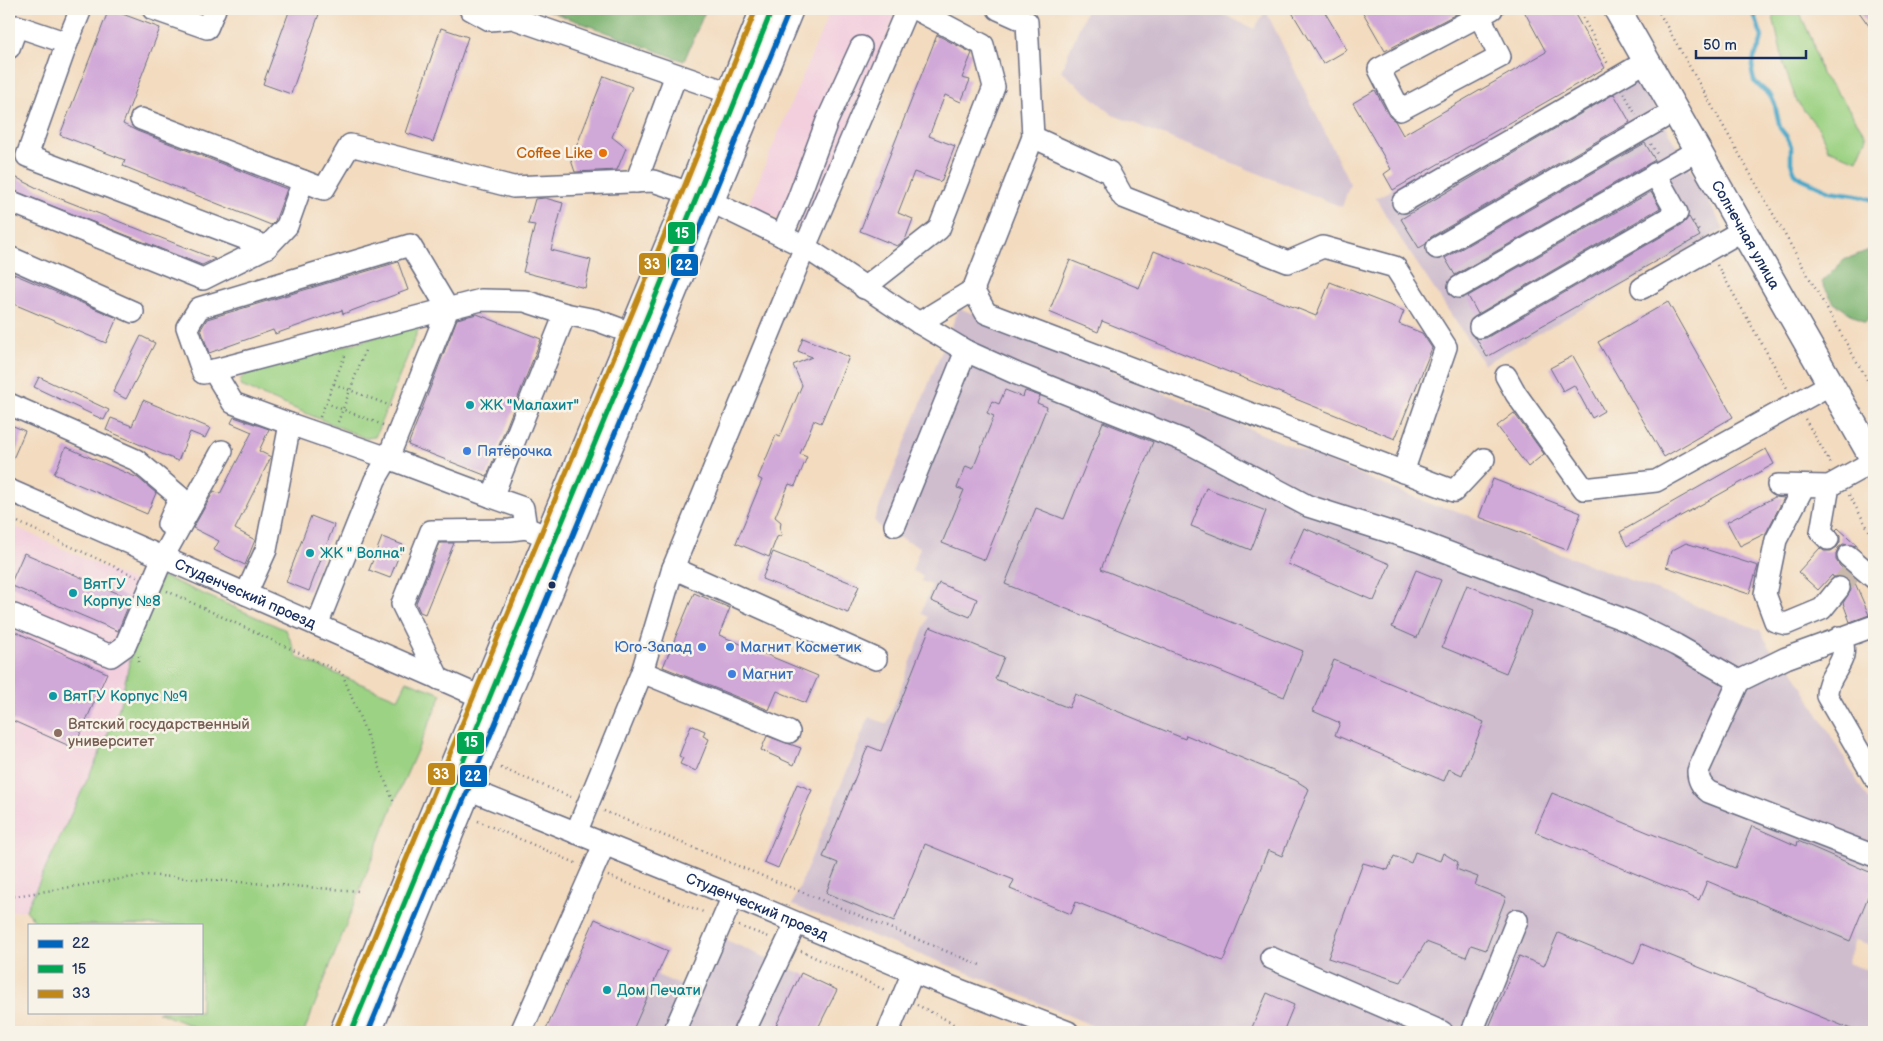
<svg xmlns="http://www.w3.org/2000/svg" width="1883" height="1041" viewBox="0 0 1883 1041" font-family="'Balsamiq Sans',sans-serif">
<rect width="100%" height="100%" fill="#f7f3e8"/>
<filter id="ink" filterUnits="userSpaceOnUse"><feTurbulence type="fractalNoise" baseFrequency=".02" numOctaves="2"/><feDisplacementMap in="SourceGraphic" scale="10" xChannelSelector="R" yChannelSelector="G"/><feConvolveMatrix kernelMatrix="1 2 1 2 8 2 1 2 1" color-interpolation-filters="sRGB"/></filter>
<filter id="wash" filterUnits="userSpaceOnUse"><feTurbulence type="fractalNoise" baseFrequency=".0096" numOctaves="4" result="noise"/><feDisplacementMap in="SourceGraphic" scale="20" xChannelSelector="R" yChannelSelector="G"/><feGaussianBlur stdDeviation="1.12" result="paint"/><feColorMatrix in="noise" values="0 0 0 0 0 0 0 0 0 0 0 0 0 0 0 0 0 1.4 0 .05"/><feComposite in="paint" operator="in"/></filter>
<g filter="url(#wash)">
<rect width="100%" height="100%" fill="#f3dbbf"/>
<g fill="#f3cfde">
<path d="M831,9H877L895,16L807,231L748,205Z"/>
<path d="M9,524L146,587L119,708L97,759L26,910L9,912Z"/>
</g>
<g fill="#cfbdce">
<path d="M1087,9H1212L1254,29L1266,11L1350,184L1342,207L1113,115L1061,71Z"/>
<path d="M1629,61L1724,229L1484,364L1392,226L1376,198Z"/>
<path d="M959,308L1435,506L1448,508L1473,517L1564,555L1760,630L1774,655L1786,658L1874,810V946L1855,940L1847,963L1874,972V1032H1107L984,979L792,905L869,717L887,724L928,617L921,613L932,585L921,581L923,576L912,571L920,547L883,531L874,520Z"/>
<path d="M595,919L668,951L657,975L701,994L724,939L837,990L818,1032H545Z"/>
</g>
<g fill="#9cd283" stroke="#5c8070">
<path d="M1767,9H1798L1812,40L1821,74L1843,100L1867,137L1857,160L1828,149L1820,130L1797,102L1784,66L1773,16Z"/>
<path d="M420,325L375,437L365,438L241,386C239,379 242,377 248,373Z"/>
<path d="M162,576L286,630L298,658L398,699L407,681L442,694L394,803L304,1032H206L158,1012H201V925H38L26,910L97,759L119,708L135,638Z"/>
</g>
<g fill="#7db471" stroke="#4c7268">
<path d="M544,9H706L684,61Z"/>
<path d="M1874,248V312L1865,323L1834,303L1822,282L1844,260Z"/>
</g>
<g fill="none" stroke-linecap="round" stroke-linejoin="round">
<path stroke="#49a7c8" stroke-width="4.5" d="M1747,9L1753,11L1762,37L1760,45L1754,58L1752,72L1754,81L1771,96L1775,105L1780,128L1787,137L1791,146V163L1795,173L1801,178L1830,191L1856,195L1874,200"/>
</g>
<g id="blocks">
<g fill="#d1a9d8">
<path d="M109,9L160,28L123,124L137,131L287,189L275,221L271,225L123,166L125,160L60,135Z"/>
<path d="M290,9H305L319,14L291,94L263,84Z"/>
<path d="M1290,9H1323L1347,50L1323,64Z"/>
<path d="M1361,9H1466L1385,51Z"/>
<path d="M1523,9H1572L1605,68L1393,190L1384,174L1391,169L1353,103L1375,90L1389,116L1395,121L1403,135L1546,52Z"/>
<path d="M1857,9H1874V33Z"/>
<path d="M441,28L468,37L433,142L406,133Z"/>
<path d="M937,35L972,53L962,78L970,80L961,102L945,95L929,136L955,146L941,182L914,172L898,213L913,219L905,240L897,246L860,231Z"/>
<path d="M604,76L632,87L612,137L626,148L617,170L575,172L571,160Z"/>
<path d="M1614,94L1630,122L1431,237L1426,244L1419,248L1401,219Z"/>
<path d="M1645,143L1655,160L1455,275L1445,258Z"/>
<path d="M9,174L51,195L215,259L202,265L9,189Z"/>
<path d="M1651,192L1660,208L1478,314L1468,296Z"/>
<path d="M545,198L563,203L551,250L591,260L585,288L523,272L535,225L528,224L535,199Z"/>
<path d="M1689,217L1700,236L1487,357L1476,338H1486L1683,224Z"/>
<path d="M1154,251L1316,316L1330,282L1404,311L1399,324L1422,333L1432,348L1395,439L1102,321L1098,332L1049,312L1070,260L1139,288Z"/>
<path d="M398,262L408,290L343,314L342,310L275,334L273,330L209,353L201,329L207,319Z"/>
<path d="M9,272L117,318L106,343L9,302Z"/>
<path d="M1668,302L1733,417L1664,457L1598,342Z"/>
<path d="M477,314L541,339L487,476L408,445L457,319Z"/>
<path d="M141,336L155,343L126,399L113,392Z"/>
<path d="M803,338L849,357L821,423L814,420L800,454L807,457L795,486L789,484L775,517L781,522L780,530L782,535L777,537L769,557L736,543L762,480L758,478L776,435L780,437L802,385L793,365L812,357L798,351Z"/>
<path d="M1573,356L1604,411L1592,418L1574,385L1563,391L1550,368Z"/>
<path d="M39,377L109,410L104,420L34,387Z"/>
<path d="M1005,390L1023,397L1025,391L1040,396L1037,403L1047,407L985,560L942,543L964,490L957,488L966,466L973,469L994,416L987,413L992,401L999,404Z"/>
<path d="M143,400L210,428L205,438L190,432L178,461L106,430L111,418L132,426Z"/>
<path d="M1514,413L1544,454L1528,467L1497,426Z"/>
<path d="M234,417L269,429L259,451L271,457L235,529L255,540L245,565L214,550L219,541L193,528L214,491L220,494L252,432L231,423Z"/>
<path d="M1103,422L1153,442L1101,569L1303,651L1284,697L1005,584L1036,508L1064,519Z"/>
<path d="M9,424L25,431L9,468Z"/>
<path d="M66,447L138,478L156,493L147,514L54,474Z"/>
<path d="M1766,449L1774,464L1627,546L1620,532Z"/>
<path d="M1493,479L1581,513L1567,550L1479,517Z"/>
<path d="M1206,488L1266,511L1251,550L1191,526Z"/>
<path d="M1775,497L1784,498L1766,533L1740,546L1727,522Z"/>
<path d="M311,516L334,525L309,591L286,582Z"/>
<path d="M1304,528L1390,564L1374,601L1288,564Z"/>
<path d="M1838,528L1858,546L1843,544L1838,548L1836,554V560L1840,566L1852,576L1869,615L1850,622L1843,603L1851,590V584L1847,579L1840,576L1833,577L1832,575L1818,590L1798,572L1820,548L1824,551H1831L1837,547L1840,542V535L1836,530Z"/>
<path d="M382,537L403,545L390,578L369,570Z"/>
<path d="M440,543H454L425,614L420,612L416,603Z"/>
<path d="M1686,543L1758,566L1749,594L1666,567L1671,551Z"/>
<path d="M773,552L859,586L848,613L762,579Z"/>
<path d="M24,553L131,599L118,631L10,585Z"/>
<path d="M1416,570L1441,580L1417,638L1392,627Z"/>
<path d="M939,583L977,599L970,617L931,601Z"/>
<path d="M1467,585L1532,611L1506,673L1442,647Z"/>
<path d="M694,593L730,608L719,635L818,676L806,703L777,691L769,710L663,667Z"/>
<path d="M930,627L1004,657L995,679L1069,708L1075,694L1185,739L1186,735L1295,780L1309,789L1282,856L1268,850L1223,961L1076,902L1071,914L1010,889L1014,880L925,844L894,921L826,893L838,863L823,857L868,746L881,751Z"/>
<path d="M9,629L107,673L74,748L9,719Z"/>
<path d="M1334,660L1484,722L1462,775L1449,769L1444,781L1335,735L1340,723L1313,711Z"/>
<path d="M691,725L705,731L703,736L709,739L696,771L680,764L683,758L679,756Z"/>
<path d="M767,736L801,748L794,765L761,750Z"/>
<path d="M797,784L812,790L778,868L764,862Z"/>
<path d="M1552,793L1735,868L1752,826L1797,846L1798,841L1874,874V882L1850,941L1707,881L1699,900L1535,832Z"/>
<path d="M1415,852L1440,861L1443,853L1458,862L1456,869L1478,877L1475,885L1506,897L1486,950L1471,945L1466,957L1426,942L1401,982L1328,958L1363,863L1388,870L1394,856L1411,863Z"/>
<path d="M595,919L668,951L657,975L632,1032H545Z"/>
<path d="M1558,933L1634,964L1642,944L1858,1032H1487L1519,956L1544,966Z"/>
<path d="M801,973L837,990L816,1032H773Z"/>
<path d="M1267,993L1294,1005L1283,1032H1250Z"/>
</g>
</g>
</g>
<g filter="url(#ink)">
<use href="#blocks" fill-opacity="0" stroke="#676b80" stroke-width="1"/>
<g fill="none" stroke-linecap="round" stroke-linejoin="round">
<path stroke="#c8b9ac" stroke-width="21" stroke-dasharray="21 11" stroke-linecap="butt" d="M1839,588L1851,573"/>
<g stroke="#676b80" stroke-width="24">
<g id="minor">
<path d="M153,9L207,28L215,9"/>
<path d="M470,9L490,20L513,18L730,93"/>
<path d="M998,9L1027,22L1033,137"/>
<path d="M1479,15L1500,57L1400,110L1379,69L1492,9"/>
<path d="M67,43L81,9"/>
<path d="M9,48L17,26L67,43L27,156L267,247L287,226L303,181"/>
<path d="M141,119L324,189L350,145L513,187L653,181L690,193"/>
<path d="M636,182L676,75"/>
<path d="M9,201L203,279L267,247"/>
<path d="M712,202L805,247L919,323L966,351L1015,373L1185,441L1308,506L1418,541L1630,622L1676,645L1739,681L1786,658L1874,626"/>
<path d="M1403,202L1647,61"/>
<path d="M782,236L798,199L827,121L861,47"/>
<path d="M1437,248L1675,111"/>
<path d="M9,257L133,312"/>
<path d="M1459,287L1698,150"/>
<path d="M864,288L939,229L994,87L983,45L915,9"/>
<path d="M1642,288L1743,230"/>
<path d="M973,290L986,313L1454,491L1484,459"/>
<path d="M565,314L596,320L631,333"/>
<path d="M919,323L973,290L1033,137L1109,172L1123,197L1288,262L1323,247L1395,267L1446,347L1403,472"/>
<path d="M1480,327L1677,213L1655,174"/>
<path d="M213,370L233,403L290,424L266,550L246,594"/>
<path d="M1506,376L1516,394L1584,489L1656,481L1831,384"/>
<path d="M9,404L136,460L180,497L168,524"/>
<path d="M290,424L388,458L448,309L410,245L199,308L187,327L203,373L481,300L525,301L565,314L492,497L388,458L375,480L317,625"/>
<path d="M1778,485L1829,486L1874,461"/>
<path d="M1804,486L1776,540L1765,594L1775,621L1786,624L1822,609L1839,588"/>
<path id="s1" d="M9,490L481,697"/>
<path d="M492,497L523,508L526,528"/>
<path d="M895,525L966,351"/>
<path d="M1828,539L1821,532L1829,486"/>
<path d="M1848,556L1874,578"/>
<path d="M673,568L876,659"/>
<path d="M9,615H14L111,656L125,646L163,557L222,451"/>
<path d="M1840,637C1853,662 1826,672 1827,696L1874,777"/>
<path d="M642,672L673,568L805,247L907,9"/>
<path d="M439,679L402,604L431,531L510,530L526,528L548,537"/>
<path d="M1739,681L1698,771C1698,780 1701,786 1709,792L1872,855"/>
<path id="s2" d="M468,789L733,896L913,972L1068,1032"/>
<path d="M576,833L642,672L789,732"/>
<path d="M1271,958L1442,1032"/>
<path d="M521,1032L604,845"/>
<path d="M674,1032L733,896"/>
<path d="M744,1032L796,923"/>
<path d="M888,1032L913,972"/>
<path d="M1472,1032L1517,920"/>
</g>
</g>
<g stroke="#676b80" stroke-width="29">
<g id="major">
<path id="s3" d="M1617,9L1874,460"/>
<path d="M343,1032L690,193L764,9"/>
<path d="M368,1032L790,9"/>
</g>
</g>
<g stroke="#676b80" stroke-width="2.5" stroke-dasharray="1 4" stroke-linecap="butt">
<path d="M1578,9L1608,64"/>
<path d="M1657,9L1874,392"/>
<path d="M1624,93L1636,115"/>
<path d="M1651,144L1657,154"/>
<path d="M1693,221L1700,233"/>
<path d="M1717,265L1787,388"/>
<path d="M334,384L391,406"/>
<path d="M326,403L383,425"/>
<path d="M320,417L346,353"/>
<path d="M1805,419L1831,464"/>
<path d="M338,422L366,348"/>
<path d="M1849,495L1874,539"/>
<path d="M9,518L137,577"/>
<path d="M9,534L15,521"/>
<path d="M167,591L342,673L394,803"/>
<path d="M139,656V665"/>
<path d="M501,768L571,797"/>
<path d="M604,811L980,965"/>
<path d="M478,821L578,864"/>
<path d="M608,876L706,913"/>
<path d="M9,897L146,875L359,891"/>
<path d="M739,926L769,937"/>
<path d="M801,951L887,991"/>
<path d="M917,1005L951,1022L961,1032"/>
</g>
<use href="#minor" stroke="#fff" stroke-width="21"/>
<use href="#major" stroke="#fff" stroke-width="26"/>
<g stroke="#f7f3e8" stroke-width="9">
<path id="bus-1" d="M368,1032L790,9"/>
</g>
<g stroke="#f7f3e8" stroke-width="9">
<path id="bus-2" d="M351,1032L697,196L771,12"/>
</g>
<g stroke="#f7f3e8" stroke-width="9">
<path id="bus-3" d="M336,1029L683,190L756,9"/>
</g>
<use href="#bus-1" stroke="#0065bd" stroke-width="5"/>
<use href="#bus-2" stroke="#00a651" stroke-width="5"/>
<use href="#bus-3" stroke="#c08818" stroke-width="5"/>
</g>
</g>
<circle fill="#e8710a" stroke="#f7f3e8" stroke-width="2" cx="603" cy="153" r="5"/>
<g fill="#0f9aa8" stroke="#f7f3e8" stroke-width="2">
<circle cx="470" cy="405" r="5"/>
<circle cx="310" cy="553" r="5"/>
<circle cx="73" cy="593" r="5"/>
<circle cx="53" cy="696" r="5"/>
<circle cx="607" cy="990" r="5"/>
</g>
<g fill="#3f7fe0" stroke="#f7f3e8" stroke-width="2">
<circle cx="467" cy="451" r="5"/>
<circle cx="702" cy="647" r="5"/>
<circle cx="730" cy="647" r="5"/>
<circle cx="732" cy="674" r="5"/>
</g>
<circle fill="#1b2f5e" stroke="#f7f3e8" stroke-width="2" cx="552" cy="585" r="4.5"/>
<circle fill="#8d6e63" stroke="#f7f3e8" stroke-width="2" cx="58" cy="733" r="5"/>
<g text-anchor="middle" stroke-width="5" stroke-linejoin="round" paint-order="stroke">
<g font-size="15" fill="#c56008" stroke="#f7f3e8" text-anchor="end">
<text x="593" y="158">Coffee Like</text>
</g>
<g font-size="15" fill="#1b2f5e" stroke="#f7f3e8">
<text dy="5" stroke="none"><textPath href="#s3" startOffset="260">Солнечная улица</textPath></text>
<text dy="5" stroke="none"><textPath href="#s1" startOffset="258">Студенческий проезд</textPath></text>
<text dy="5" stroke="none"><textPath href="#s2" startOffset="312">Студенческий проезд</textPath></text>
</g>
<g font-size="15" fill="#0d838f" stroke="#f7f3e8" text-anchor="start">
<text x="480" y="410">ЖК "Малахит"</text>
<text x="320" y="558">ЖК " Волна"</text>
<text x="83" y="589">ВятГУ<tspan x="83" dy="17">Корпус №8</tspan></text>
<text x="63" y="701">ВятГУ Корпус №9</text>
<text x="617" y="995">Дом Печати</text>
</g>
<g font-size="15" fill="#366cbe" stroke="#f7f3e8" text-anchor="start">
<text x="477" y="456">Пятёрочка</text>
<text x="692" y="652" text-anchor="end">Юго-Запад</text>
<text x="740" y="652">Магнит Косметик</text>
<text x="742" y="679">Магнит</text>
</g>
<g font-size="15" fill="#785e54" stroke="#f7f3e8" text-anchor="start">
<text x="68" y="729">Вятский государственный<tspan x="68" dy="17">университет</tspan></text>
</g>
</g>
<g stroke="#f7f3e8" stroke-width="2">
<rect x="667" y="221" width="29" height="24" rx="5" fill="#00a651"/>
<rect x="638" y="252" width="29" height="24" rx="5" fill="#c08818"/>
<rect x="670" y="253" width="29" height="24" rx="5" fill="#0065bd"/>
<rect x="456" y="731" width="29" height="24" rx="5" fill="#00a651"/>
<rect x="427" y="762" width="29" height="24" rx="5" fill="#c08818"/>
<rect x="459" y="764" width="29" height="24" rx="5" fill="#0065bd"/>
</g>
<g font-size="14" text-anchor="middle" font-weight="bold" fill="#fff">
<text x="682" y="238">15</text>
<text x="652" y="269">33</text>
<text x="684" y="270">22</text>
<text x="471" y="747">15</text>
<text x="441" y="779">33</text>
<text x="473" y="781">22</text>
</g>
<rect width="1883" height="1041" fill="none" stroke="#f7f3e8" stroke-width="30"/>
<rect x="28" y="924" width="175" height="90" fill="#f7f3e8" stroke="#9fa5b1"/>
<rect x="38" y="940" width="25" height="8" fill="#0065bd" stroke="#9fa5b1"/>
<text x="72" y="948" font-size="15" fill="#1b2f5e">22</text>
<rect x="38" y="965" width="25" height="8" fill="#00a651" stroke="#9fa5b1"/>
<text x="72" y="974" font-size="15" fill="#1b2f5e">15</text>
<rect x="38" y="990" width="25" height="8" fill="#c08818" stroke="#9fa5b1"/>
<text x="72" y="998" font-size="15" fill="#1b2f5e">33</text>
<path d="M1696 50v8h110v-8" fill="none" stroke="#1b2f5e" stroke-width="2.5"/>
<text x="1703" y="50" font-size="15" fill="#1b2f5e" stroke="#f7f3e8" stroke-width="4" paint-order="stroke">50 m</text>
</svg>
